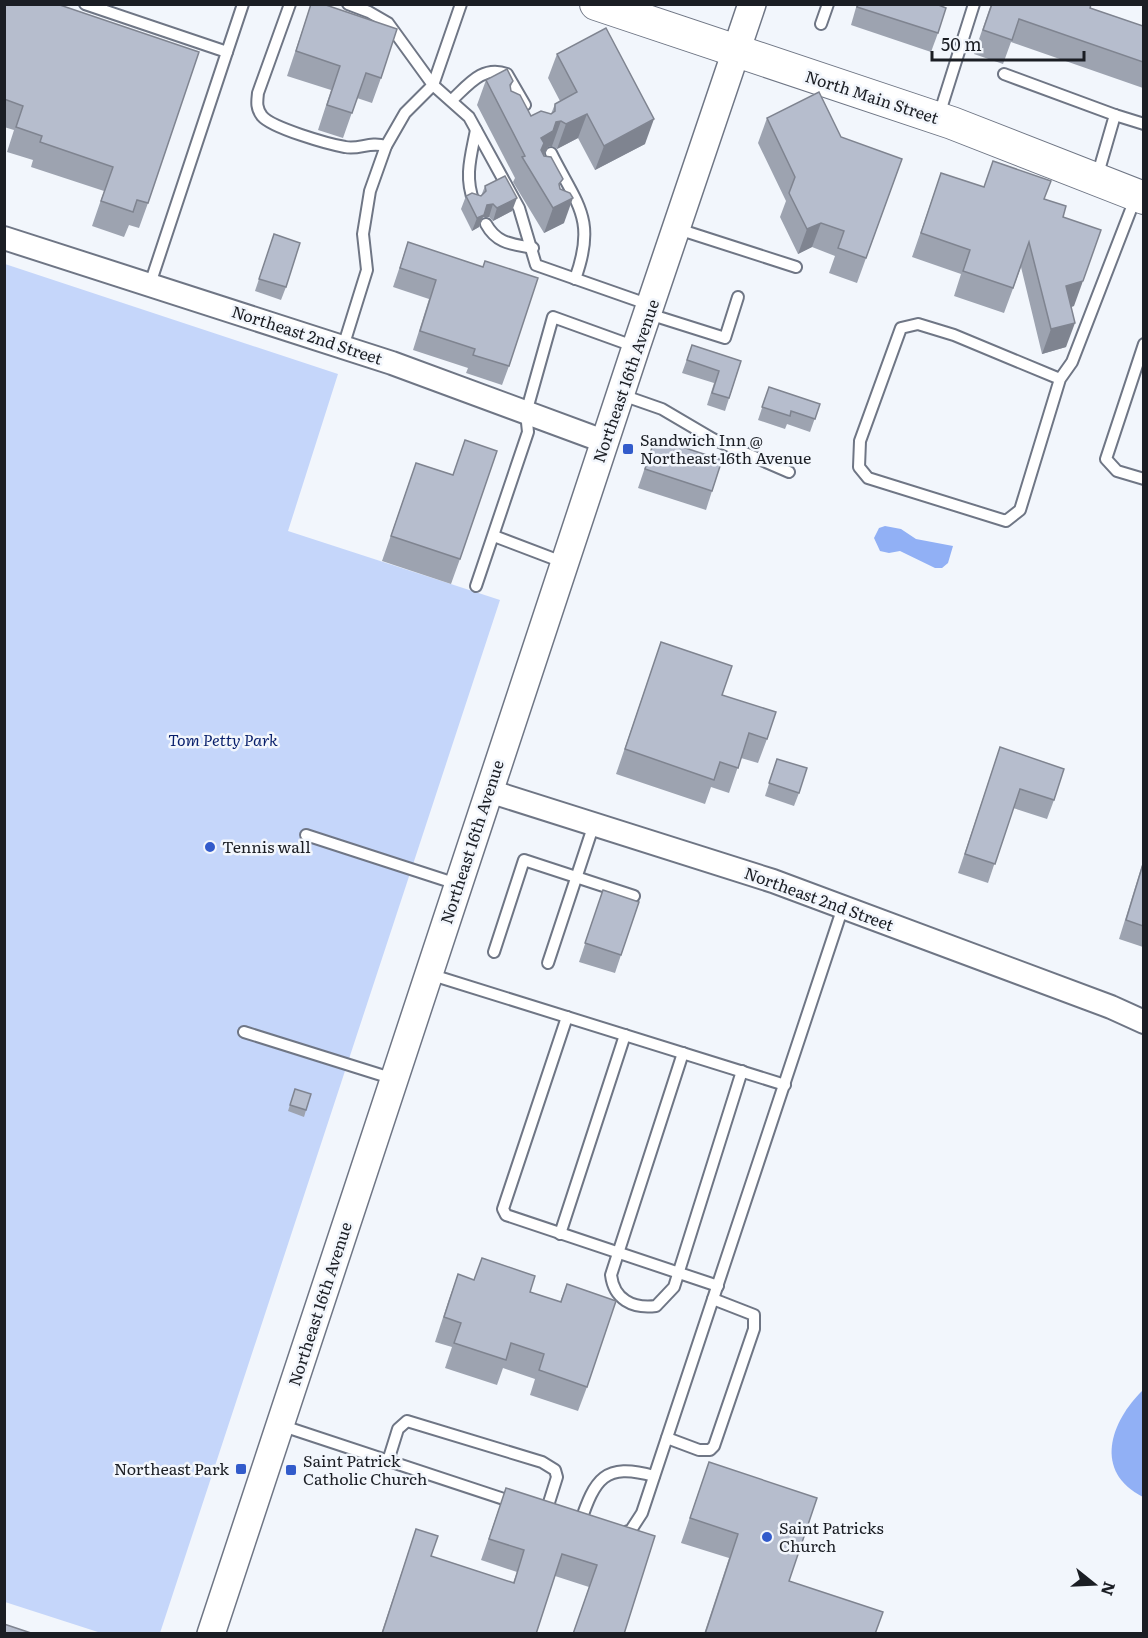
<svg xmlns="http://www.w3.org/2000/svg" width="1148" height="1638" viewBox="0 0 1148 1638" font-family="Literata,serif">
<rect width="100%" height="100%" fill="#f2f6fc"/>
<path fill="#c5d6fa" d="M5,264L338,374L288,531L500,600L160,1633H101L5,1602Z"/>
<g fill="#91b0f5">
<path d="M885,526L901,529L916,539L953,546L948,563L942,568H935L900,551L889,553L880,551L874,538L879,528Z"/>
<path d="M1143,1390V1497C1093,1472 1110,1422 1143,1390Z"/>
</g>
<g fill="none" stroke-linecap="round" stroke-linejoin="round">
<g stroke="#6f7685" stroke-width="14">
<g id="service">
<path d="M85,4L227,52L150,284"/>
<path d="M290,4L258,93C257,102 256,108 262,116C272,128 328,144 345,147C360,150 369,141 386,146"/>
<path d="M348,4L369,12L388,23L433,85L469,117L519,208L536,265L650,305"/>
<path d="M821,24L828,4"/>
<path d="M227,52L243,4"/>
<path d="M1004,74L1115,115L1097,177"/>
<path d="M452,100C469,84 483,65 507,74L525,105"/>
<path d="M939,115L974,4"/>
<path d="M1115,115L1144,124"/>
<path d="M551,153C577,205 597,219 575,279"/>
<path d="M474,202C464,177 471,156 476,130"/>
<path d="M486,224C497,244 512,244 533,248"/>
<path d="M678,229L796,267"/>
<path d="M649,314L725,338L738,297"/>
<path d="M1144,344L1106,459L1117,471L1144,479"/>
<path d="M343,347L367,270L363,234L370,191L386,146L405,113L433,85L461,4"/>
<path d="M1060,379L954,335L918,324L901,328L860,441L859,467L868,478L1006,521L1020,510L1060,379L1072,362L1135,199"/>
<path d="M622,395L662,409L713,439L789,472"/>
<path d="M494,536L565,563"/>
<path d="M476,586L528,432L526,413L553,317L636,347"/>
<path d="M306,835L457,884"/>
<path d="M494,952L524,860L634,896"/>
<path d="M548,963L594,824"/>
<path d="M429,974L785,1085"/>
<path d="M567,1017L503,1209L506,1215L718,1286"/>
<path d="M244,1032L394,1079"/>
<path d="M683,1053L611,1275C614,1299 632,1309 656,1306L674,1287L742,1071"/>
<path d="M560,1234L625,1035"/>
<path d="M280,1425L513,1502"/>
<path d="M667,1438L699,1450H710L714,1446L754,1329V1315L713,1299"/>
<path d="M388,1461L398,1429L407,1421L542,1462L555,1470L557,1477L546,1512"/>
<path d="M580,1523C595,1479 604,1462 654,1476"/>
<path d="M620,1534L631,1530L642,1513L843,907"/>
</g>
</g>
<g stroke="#6f7685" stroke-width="26">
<g id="minor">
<path d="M4,238L392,363L606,442"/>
<path d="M489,791L773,881L1111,1007L1144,1022"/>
</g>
</g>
<g stroke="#6f7685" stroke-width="30">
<path id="tertiary" d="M211,1634L636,347L752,4"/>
</g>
<g stroke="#6f7685" stroke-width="34">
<path id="secondary" d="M596,4L952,123L1144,198"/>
</g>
<use href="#service" stroke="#fff" stroke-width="10"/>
<use href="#minor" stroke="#fff" stroke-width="22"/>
<use href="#tertiary" stroke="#fff" stroke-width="27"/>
<use href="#secondary" stroke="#fff" stroke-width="32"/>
</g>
<g fill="#9da3b0">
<path d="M4,4L148,203L139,228L129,225L124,237L92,226L104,191L31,167L33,160L7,152L14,130L4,127Z"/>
<path d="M311,4L381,78L372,103L357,98L343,138L318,130L331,90L287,76Z"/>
<path d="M857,4H936L938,33L931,52L851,25Z"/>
<path d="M991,4L1090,8L1143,26V88L1011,42L1003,64L974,54Z"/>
<path d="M557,54L645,144L595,170L578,138L557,149L552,146L548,147L544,156L559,188L564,223L544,233L513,182L515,178L477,105L486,80L513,81L510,89L511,91L531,116L551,114L555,104L560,101L548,78Z"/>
<path d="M767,118L841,137L902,159L857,283L829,273L835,256L812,247L798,254L780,217L786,201L758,143Z"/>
<path d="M993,161L1044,199L1063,217L1074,306L1071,307L1066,347L1042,354L1021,267L1004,313L954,296L961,274L912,257L941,173L984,187Z"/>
<path d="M485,186L512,211L493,221L489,217H483L479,227L472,231L461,209L466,196H481Z"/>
<path d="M274,234L286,287L281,300L255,291Z"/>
<path d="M408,242L509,366L502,385L466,373L468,368L413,350L429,299L393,287Z"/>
<path d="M692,345L741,361L725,411L707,405L714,383L682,373Z"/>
<path d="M769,387L820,404L810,432L787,424L785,429L758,420Z"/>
<path d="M655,438L712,491L706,510L638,488Z"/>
<path d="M465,440L460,559L451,584L382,561L416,463L453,475Z"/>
<path d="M661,642L722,695L767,739L758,763L741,758L729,793L711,787L705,804L616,774Z"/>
<path d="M1000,747L1054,800L1047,819L1013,808L988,883L958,873Z"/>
<path d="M777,759L799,793L794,806L765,796Z"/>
<path d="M1143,862V947L1119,939Z"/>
<path d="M603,890L621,955L615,973L579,962Z"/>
<path d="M295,1089L311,1094L304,1117L288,1111Z"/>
<path d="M482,1258L530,1292L560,1302L567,1284L587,1387L578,1411L530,1395L535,1379L503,1368L497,1385L445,1368L452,1347L435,1342L449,1299L458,1274L474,1280Z"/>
<path d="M709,1462L789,1581L875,1634H704L729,1558L681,1543Z"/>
<path d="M506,1488L655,1536L624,1634H573L589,1587L555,1576L536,1634H381L416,1529L431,1556L513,1583L517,1572L481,1560Z"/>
</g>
<g fill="#7f8490">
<path d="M587,114L578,138L557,149L566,124Z"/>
<path d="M654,119L645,144L595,170L604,146Z"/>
<path d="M561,121L552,146L548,147L544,156L535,168L532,175L537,160L541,138L556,122Z"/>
<path d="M517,198L512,211L493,221L497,208Z"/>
<path d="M573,198L564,223L544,233L553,208Z"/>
<path d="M493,204L489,217H483L479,227L472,231L477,218L487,205Z"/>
<path d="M821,223L812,247L798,254L807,229Z"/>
<path d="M1083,281L1074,306L1057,311L1066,286Z"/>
<path d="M1075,323L1066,347L1042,354L1051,329Z"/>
</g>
<g fill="#b6bdcd" stroke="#7f8490" stroke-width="1.5">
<path d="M4,4H57L199,52L148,203L137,200L133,212L101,201L113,167L40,142L42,136L16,127L23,106L4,99Z"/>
<path d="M311,4H323L397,29L381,78L366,73L352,113L327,105L340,66L296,51Z"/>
<path d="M858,4H936L946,8L938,33L857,7Z"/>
<path d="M992,4H1091L1090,8L1143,26V62L1019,19L1012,40L983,30Z"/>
<path d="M606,28L654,119L604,146L587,114L566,124L561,121L556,122L553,131L541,138L544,143L541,150L544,156L551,157L563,179L559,184L560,189L570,193L573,198L553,208L522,157L525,156L486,80L507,69L513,81L510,85L511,91L520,95L531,116L541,111L551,114L555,111V104L577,92L557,54Z"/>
<path d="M819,92L841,137L902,159L866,258L838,248L844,231L821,223L807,229L789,193L795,177L767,118Z"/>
<path d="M993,161L1051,181L1044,199L1066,206L1063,217L1101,230L1083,281L1066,286L1075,323L1051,329L1029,242L1013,288L963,271L970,250L921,233L941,173L984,187Z"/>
<path d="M505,176L517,198L497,208L493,204L487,205L484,215L477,218L466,196L472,193L481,196L486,191L485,186Z"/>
<path d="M274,234L300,243L286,287L259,279Z"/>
<path d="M408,242L483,267L485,261L538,278L509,366L473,355L475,349L420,331L436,280L400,268Z"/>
<path d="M692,345L741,361L729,398L712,393L719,371L687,360Z"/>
<path d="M769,387L820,404L815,419L791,411L790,416L762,407Z"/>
<path d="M655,438L722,460L712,491L645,469Z"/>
<path d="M465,440L497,451L460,559L391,536L416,463L453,475Z"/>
<path d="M661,642L732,666L722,695L776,712L767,739L749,733L738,768L720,762L714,780L625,749Z"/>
<path d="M1000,747L1064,769L1054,800L1020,789L995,864L965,854Z"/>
<path d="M777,759L807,768L799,793L769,783Z"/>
<path d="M1143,864V926L1126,920Z"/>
<path d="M603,890L639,902L621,955L585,943Z"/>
<path d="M295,1089L311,1094L306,1110L290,1105Z"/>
<path d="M482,1258L535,1276L530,1292L561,1302L567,1284L616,1301L587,1387L539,1370L544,1354L511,1343L506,1360L454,1343L461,1323L444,1317L458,1274L474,1280Z"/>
<path d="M709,1462L817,1498L789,1581L883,1612L875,1634H705L738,1534L690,1518Z"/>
<path d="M506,1488L655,1536L624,1634H573L597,1565L562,1554L536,1634H382L416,1529L438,1536L431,1556L514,1583L524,1550L489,1539Z"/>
<path d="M4,1624L34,1634H4Z"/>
</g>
<g fill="#325bcb" stroke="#f2f6fc" stroke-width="2">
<rect x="622" y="443" width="12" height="12" rx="3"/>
<circle cx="210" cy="847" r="6"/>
<rect x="235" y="1463" width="12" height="12" rx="3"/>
<rect x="285" y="1464" width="12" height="12" rx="3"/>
<circle cx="767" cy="1537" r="6"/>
</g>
<g text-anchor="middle" stroke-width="5" stroke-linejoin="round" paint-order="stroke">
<g font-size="16" fill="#1b1e24" stroke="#f2f6fc">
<text transform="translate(872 97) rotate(18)" y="6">North Main Street</text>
<text transform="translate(307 335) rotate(18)" y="6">Northeast 2nd Street</text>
<text transform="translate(626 381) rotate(-71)" y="6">Northeast 16th Avenue</text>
<text transform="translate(472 842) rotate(-72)" y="6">Northeast 16th Avenue</text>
<text transform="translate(819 899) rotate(20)" y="6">Northeast 2nd Street</text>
<text transform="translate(320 1304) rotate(-72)" y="6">Northeast 16th Avenue</text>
</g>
<g font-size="16" fill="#1b1e24" stroke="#f2f6fc" text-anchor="start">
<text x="640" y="446">Sandwich Inn @<tspan x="640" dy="18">Northeast 16th Avenue</tspan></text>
<text x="222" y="853">Tennis wall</text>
<text x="303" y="1467">Saint Patrick<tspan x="303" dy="18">Catholic Church</tspan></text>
<text x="229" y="1475" text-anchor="end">Northeast Park</text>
<text x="779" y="1534">Saint Patricks<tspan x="779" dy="18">Church</tspan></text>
</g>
<g font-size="16" font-style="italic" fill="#081f6b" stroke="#f2f6fc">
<text x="223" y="746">Tom Petty Park</text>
</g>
</g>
<rect width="1148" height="1638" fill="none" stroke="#1b1e24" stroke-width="12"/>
<g transform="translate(1094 1584) rotate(108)" stroke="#f2f6fc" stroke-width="4.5" paint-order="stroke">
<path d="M0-4.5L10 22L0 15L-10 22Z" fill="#1b1e24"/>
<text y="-9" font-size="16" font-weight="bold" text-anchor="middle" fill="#1b1e24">N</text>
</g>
<path d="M932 51v9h152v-9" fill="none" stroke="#1b1e24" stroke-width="3"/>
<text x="941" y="51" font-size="18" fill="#1b1e24" stroke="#f2f6fc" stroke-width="4.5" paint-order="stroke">50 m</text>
</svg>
